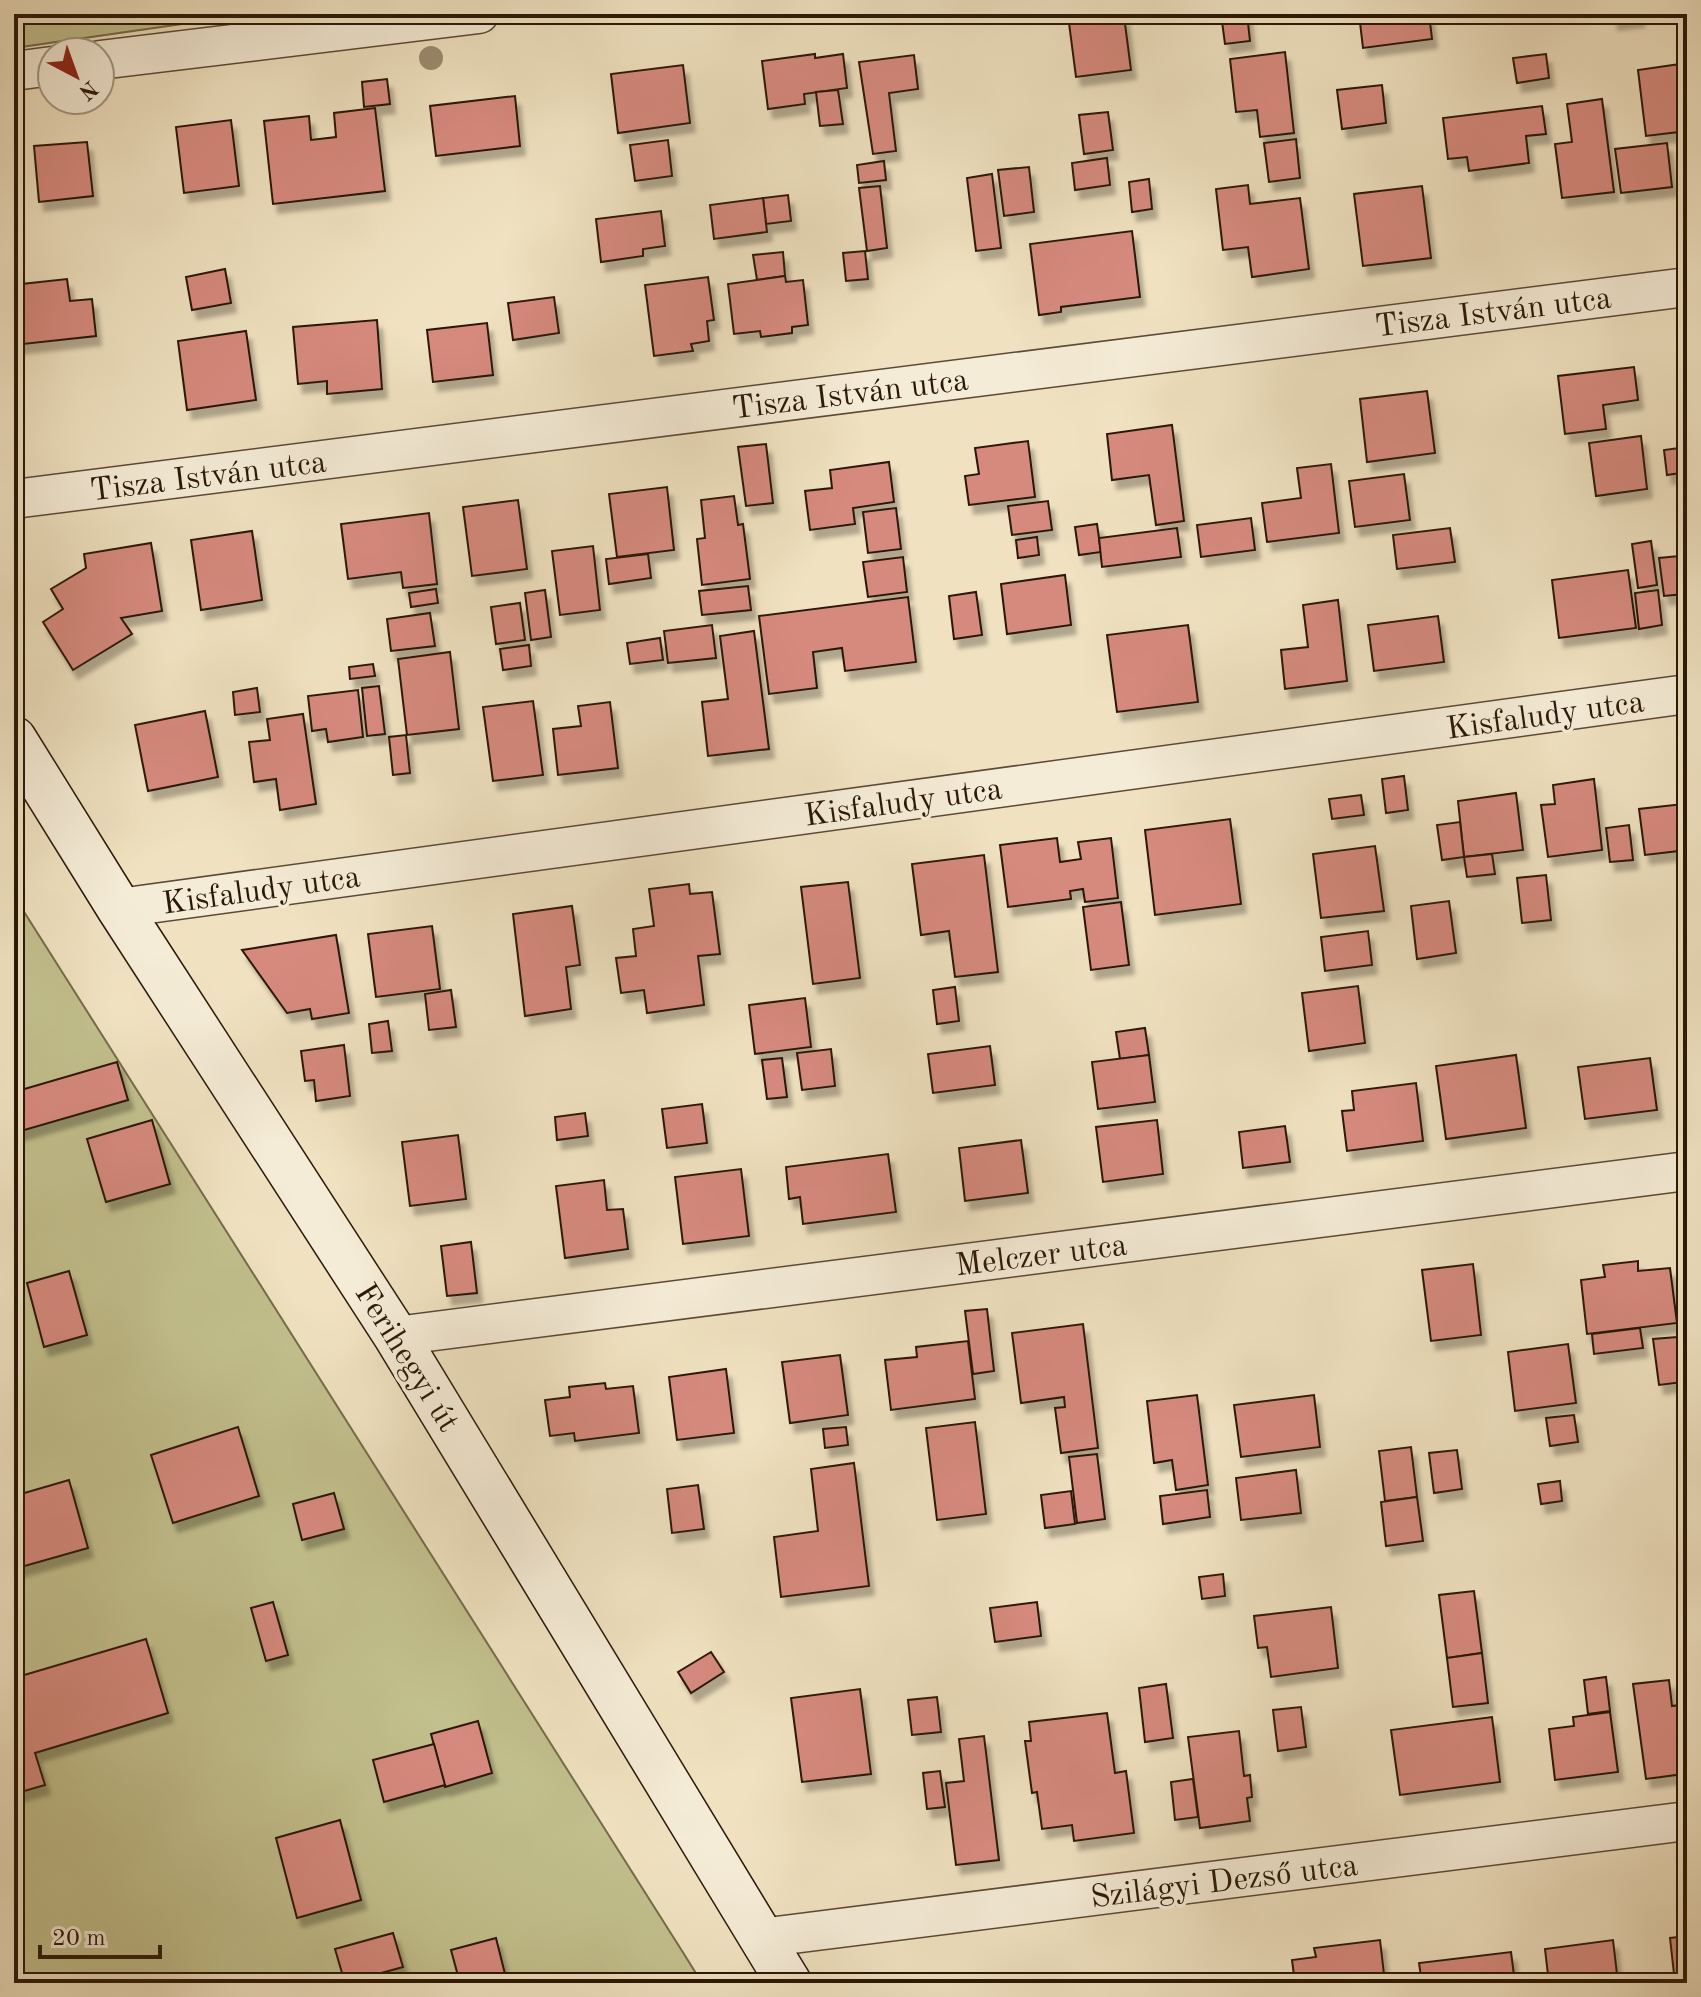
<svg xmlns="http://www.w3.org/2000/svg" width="1701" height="1997" viewBox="0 0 1701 1997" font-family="'Old Standard TT',serif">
<defs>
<filter id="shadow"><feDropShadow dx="5" dy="9" stdDeviation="2" flood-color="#0004"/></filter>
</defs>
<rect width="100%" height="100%" fill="#f0e2c1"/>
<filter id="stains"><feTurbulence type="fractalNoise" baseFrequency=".0025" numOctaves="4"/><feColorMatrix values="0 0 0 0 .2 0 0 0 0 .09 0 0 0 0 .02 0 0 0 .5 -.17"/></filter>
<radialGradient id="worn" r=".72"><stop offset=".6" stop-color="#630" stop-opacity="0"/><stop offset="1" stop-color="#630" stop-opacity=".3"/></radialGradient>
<g fill="#c2c08d" stroke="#766c4a" stroke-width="2">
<path d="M14,14H252L14,48Z"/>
<path d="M14,896L684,1954L702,1983H14Z"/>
</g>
<g fill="#d68a7e" stroke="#2a1807" stroke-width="2" filter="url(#shadow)">
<path d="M1221,14H1247L1250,41L1225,44Z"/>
<path d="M1359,14H1429L1432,39L1363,48Z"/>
<path d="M1612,14H1639L1640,18L1613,21Z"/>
<path d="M1124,16L1131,70L1076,77L1069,23Z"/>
<path d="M1285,52L1294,133L1260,137L1257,110L1236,112L1230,59Z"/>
<path d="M815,54V58L843,54L847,88L804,94L805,104L768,109L762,61Z"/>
<path d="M1546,54L1549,78L1517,83L1513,58Z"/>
<path d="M914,55L918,89L889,93L896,151L873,154L859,62Z"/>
<path d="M1687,63V131L1646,136L1638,70Z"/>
<path d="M683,65L690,123L618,133L611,74Z"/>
<path d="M387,79L390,104L364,107L362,82Z"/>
<path d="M1382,85L1386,123L1342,129L1337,90Z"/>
<path d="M838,90L843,124L820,126L816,92Z"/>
<path d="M515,96L520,146L436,156L430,106Z"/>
<path d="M1602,99L1614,192L1562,198L1555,144L1572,142L1567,104Z"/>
<path d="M1542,106L1546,134L1526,136L1529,163L1469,171L1467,157L1448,159L1443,118Z"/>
<path d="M375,108L385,191L273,204L264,121L309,116L311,140L336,137L334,113Z"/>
<path d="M1108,112L1113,150L1084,154L1079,115Z"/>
<path d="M231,120L239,186L184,193L176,127Z"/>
<path d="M1296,139L1300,178L1269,182L1264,143Z"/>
<path d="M668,140L672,176L635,181L630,145Z"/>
<path d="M87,142L93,196L39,202L34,146Z"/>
<path d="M1667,143L1672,187L1621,193L1615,149Z"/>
<path d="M1107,158L1110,185L1075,190L1072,163Z"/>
<path d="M884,161L886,180L859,183L857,165Z"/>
<path d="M1029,167L1034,212L1004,216L998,170Z"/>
<path d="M992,174L1001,248L976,251L967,178Z"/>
<path d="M1149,179L1152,209L1132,212L1129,182Z"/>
<path d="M1248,185L1250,204L1300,198L1309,269L1252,277L1248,247L1223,250L1216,189Z"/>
<path d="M880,186L887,248L867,251L859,188Z"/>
<path d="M1422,186L1431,258L1363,266L1354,194Z"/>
<path d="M788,195L791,221L766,224L763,198Z"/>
<path d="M763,198L767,232L714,239L710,205Z"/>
<path d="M661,211L665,246L643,249V256L601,262L596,219Z"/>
<path d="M1132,231L1140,297L1061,307V312L1039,315L1030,244Z"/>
<path d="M865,251L868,279L846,281L843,253Z"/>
<path d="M783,252L785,276L757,280L753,255Z"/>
<path d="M225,269L231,303L192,310L186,277Z"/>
<path d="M785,276L786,282L803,280L808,325L792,327V333L761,337L760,331L734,334L728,284Z"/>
<path d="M708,277L714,320L707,321L709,341L691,344L693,351L654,356L645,285Z"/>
<path d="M67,279L70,301L92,299L96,336L14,345V295L23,294L22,284Z"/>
<path d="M554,297L559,333L513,340L508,303Z"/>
<path d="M377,320L382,389L327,394V381L298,384L293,327Z"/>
<path d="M487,323L493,375L433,382L427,330Z"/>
<path d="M246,331L256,400L187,410L178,341Z"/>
<path d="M1634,367L1638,400L1603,405L1606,429L1565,434L1558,376Z"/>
<path d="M1427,391L1435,453L1367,462L1360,399Z"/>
<path d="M1172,425L1184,521L1156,525L1149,475L1112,480L1107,434Z"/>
<path d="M1641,436L1647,489L1596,496L1589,443Z"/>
<path d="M1028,441L1035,497L969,505L965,476L979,474L975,448Z"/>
<path d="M766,444L773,503L746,506L738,447Z"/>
<path d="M1687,447V472L1667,475L1664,450Z"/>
<path d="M889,462L894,502L853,508L855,524L810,530L805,491L832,488L830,470Z"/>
<path d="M1331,464L1339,533L1267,542L1262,503L1301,498L1297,468Z"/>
<path d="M1404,474L1410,520L1355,527L1349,481Z"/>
<path d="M667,487L674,550L617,557L609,494Z"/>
<path d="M734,496L738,525L743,524L750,579L702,585L697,539L705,538L701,500Z"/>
<path d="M518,500L527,569L472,576L463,507Z"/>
<path d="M1048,501L1052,530L1012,535L1008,506Z"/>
<path d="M896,508L901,549L868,553L863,512Z"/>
<path d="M429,513L437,584L403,588L401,572L348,579L341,524Z"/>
<path d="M1251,518L1255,550L1201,557L1197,525Z"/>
<path d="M1097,524L1101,552L1079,555L1075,527Z"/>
<path d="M1177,528L1181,557L1102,567L1099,538Z"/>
<path d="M1450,528L1455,562L1397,569L1393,535Z"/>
<path d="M252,531L262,600L201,610L191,540Z"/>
<path d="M1037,537L1039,555L1018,558L1016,540Z"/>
<path d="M1651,541L1657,585L1638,588L1632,544Z"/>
<path d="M151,543L162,611L121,618L132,634L73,670L43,622L63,609L51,589L86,568L84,554Z"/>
<path d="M593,546L600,610L560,615L552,551Z"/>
<path d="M648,554L651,578L609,584L606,559Z"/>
<path d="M1679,556L1684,594L1664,596L1659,558Z"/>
<path d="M903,557L907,592L868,597L863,562Z"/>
<path d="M1628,570L1636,628L1559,638L1552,580Z"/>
<path d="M1065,575L1071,625L1007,634L1001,584Z"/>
<path d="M748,586L751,610L702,615L699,591Z"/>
<path d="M436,589L438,603L411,607L409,593Z"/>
<path d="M545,590L551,637L531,640L525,593Z"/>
<path d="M1658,590L1662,625L1639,629L1635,593Z"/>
<path d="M976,592L982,635L954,639L949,596Z"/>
<path d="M908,597L916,662L845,671L842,648L813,652L817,688L769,694L759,616Z"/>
<path d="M1338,600L1347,681L1285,689L1281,650L1308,647L1303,605Z"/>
<path d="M520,603L525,640L496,644L491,607Z"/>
<path d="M430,613L435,646L391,651L387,619Z"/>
<path d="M1438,616L1444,662L1374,671L1368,625Z"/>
<path d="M712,625L716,658L668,663L664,631Z"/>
<path d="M1188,625L1198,702L1117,712L1107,635Z"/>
<path d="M754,631L769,749L708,756L702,702L728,699L720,636Z"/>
<path d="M660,638L663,660L630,664L627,643Z"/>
<path d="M529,645L531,666L503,670L500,649Z"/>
<path d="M450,652L459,729L407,735L398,659Z"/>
<path d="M373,664L375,676L350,679L349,667Z"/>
<path d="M379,686L385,734L367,736L362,688Z"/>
<path d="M257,688L260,712L235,715L233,692Z"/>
<path d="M358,690L363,737L328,742L326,729L312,731L308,696Z"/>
<path d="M533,701L543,775L493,781L483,707Z"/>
<path d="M610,702L618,768L558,775L553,729L581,726L578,706Z"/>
<path d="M205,711L218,777L148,791L135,725Z"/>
<path d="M303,714L316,804L280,810L276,779L254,782L249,742L270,740L267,719Z"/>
<path d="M406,735L410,773L393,775L389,737Z"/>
<path d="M1404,776L1408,810L1386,813L1382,779Z"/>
<path d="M1594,779L1602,850L1548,857L1541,805L1555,804L1553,785Z"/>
<path d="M1516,793L1523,850L1464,857L1458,801Z"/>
<path d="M1361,795L1364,815L1332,819L1329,799Z"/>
<path d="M1683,804L1687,850L1645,855L1639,809Z"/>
<path d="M1230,819L1241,904L1155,915L1145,830Z"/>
<path d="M1460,822L1464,857L1442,860L1437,825Z"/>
<path d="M1629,825L1633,860L1610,862L1606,828Z"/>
<path d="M1057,838L1060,862L1081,859L1078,842L1111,838L1118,898L1085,902L1083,889L1070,891L1071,899L1008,907L1000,845Z"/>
<path d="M1375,846L1384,911L1321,918L1313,854Z"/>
<path d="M1492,854L1495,874L1467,877L1464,857Z"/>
<path d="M984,855L998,972L955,977L949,931L921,935L912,864Z"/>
<path d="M1546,875L1551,920L1522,923L1517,878Z"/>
<path d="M848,882L860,978L813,984L801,887Z"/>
<path d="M689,884L690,894L712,892L720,954L698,956L704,1005L647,1013L644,990L621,993L616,958L636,956L633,929L654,926L649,889Z"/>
<path d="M1449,901L1456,953L1417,959L1411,906Z"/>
<path d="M1121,902L1129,965L1091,970L1083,907Z"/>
<path d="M572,906L580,965L566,967L571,1009L525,1016L513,914Z"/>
<path d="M432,926L440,989L376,997L368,934Z"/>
<path d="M1368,931L1372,965L1325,971L1321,937Z"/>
<path d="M336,935L349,1013L312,1019L310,1009L287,1013L242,950Z"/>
<path d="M1358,986L1365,1043L1309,1051L1302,993Z"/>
<path d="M955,987L959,1021L937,1024L933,990Z"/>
<path d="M451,990L456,1027L429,1030L425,994Z"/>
<path d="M805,998L811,1047L755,1054L749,1005Z"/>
<path d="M388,1021L392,1051L372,1053L369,1024Z"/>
<path d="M1145,1028L1149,1055L1120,1059L1116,1032Z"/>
<path d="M344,1045L350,1096L316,1101L314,1080L305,1081L301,1051Z"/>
<path d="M990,1046L995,1085L933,1093L928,1054Z"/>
<path d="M831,1049L835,1086L802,1090L797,1053Z"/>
<path d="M1149,1055L1155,1102L1098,1109L1092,1062Z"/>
<path d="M1516,1055L1526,1128L1446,1139L1436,1066Z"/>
<path d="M782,1058L787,1097L767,1099L762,1060Z"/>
<path d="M1650,1058L1657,1110L1585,1119L1578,1067Z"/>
<path d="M117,1062L128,1100L14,1133V1092Z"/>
<path d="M1416,1083L1423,1141L1347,1151L1342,1111L1354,1110L1352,1091Z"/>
<path d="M702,1104L707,1143L667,1148L662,1109Z"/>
<path d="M585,1113L588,1136L557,1140L555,1117Z"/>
<path d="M152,1120L170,1184L106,1202L87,1139Z"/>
<path d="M1157,1120L1163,1174L1103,1182L1096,1127Z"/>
<path d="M1285,1126L1290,1162L1243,1168L1239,1132Z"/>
<path d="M458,1135L466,1199L410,1206L402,1142Z"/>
<path d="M1021,1140L1028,1193L965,1201L959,1148Z"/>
<path d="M888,1154L896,1212L803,1224L800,1197L789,1199L786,1167Z"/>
<path d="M741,1169L749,1236L683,1244L675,1177Z"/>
<path d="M604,1180L607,1210L623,1209L628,1249L565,1258L556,1186Z"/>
<path d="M471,1242L477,1293L447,1296L441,1246Z"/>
<path d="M1638,1261V1271L1670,1268L1677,1323L1587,1334L1581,1280L1605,1277L1603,1265Z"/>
<path d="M1473,1264L1481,1335L1431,1341L1422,1270Z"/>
<path d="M69,1271L87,1335L44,1347L27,1283Z"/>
<path d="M987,1309L994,1371L973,1374L965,1311Z"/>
<path d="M1083,1324L1098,1448L1061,1453L1055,1408L1065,1407L1064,1397L1021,1403L1012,1333Z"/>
<path d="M1640,1328L1643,1348L1594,1354L1592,1334Z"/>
<path d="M1677,1337L1683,1382L1659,1385L1653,1339Z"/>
<path d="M968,1341L975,1399L891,1410L885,1360L917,1357L916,1347Z"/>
<path d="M1568,1344L1576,1403L1515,1411L1508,1352Z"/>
<path d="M840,1355L848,1415L790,1423L782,1362Z"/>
<path d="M726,1369L734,1433L677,1440L669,1377Z"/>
<path d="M605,1383L606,1389L633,1386L639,1433L575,1441L574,1433L550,1436L545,1400L570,1397L569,1387Z"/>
<path d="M1197,1395L1208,1485L1176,1490L1172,1460L1154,1463L1147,1401Z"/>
<path d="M1314,1395L1320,1447L1241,1457L1234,1405Z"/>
<path d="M1574,1415L1578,1442L1550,1446L1546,1418Z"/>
<path d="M975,1422L986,1514L937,1520L926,1428Z"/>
<path d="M238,1427L259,1496L173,1523L151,1455Z"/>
<path d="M846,1427L848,1445L825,1448L823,1429Z"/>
<path d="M1411,1447L1417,1497L1385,1501L1379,1451Z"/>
<path d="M1457,1450L1462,1489L1434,1493L1429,1453Z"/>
<path d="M1097,1454L1105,1519L1077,1523L1069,1457Z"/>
<path d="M854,1463L869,1586L781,1597L774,1537L818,1531L811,1469Z"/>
<path d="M1296,1470L1301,1513L1241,1520L1236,1478Z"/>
<path d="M69,1480L88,1548L14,1569V1496Z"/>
<path d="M1560,1481L1562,1501L1541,1504L1538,1484Z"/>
<path d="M698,1485L704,1529L672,1533L667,1489Z"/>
<path d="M1207,1490L1210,1517L1163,1524L1160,1496Z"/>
<path d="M1071,1491L1075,1524L1045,1528L1041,1495Z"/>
<path d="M334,1493L344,1529L302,1540L293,1504Z"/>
<path d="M1417,1497L1423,1541L1386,1546L1381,1502Z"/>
<path d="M1687,1571V1628L1684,1629L1678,1572Z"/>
<path d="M1223,1574L1225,1596L1202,1599L1199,1577Z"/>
<path d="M1474,1591L1482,1653L1447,1658L1439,1595Z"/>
<path d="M273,1602L288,1655L266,1661L251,1608Z"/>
<path d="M1037,1602L1041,1636L995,1642L990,1608Z"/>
<path d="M1331,1607L1338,1668L1271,1677L1267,1647L1258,1648L1254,1616Z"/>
<path d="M146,1639L168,1713L35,1753L45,1785L14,1794V1678Z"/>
<path d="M711,1652L724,1672L691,1693L678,1672Z"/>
<path d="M1482,1653L1488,1703L1453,1707L1447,1658Z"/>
<path d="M1606,1677L1610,1711L1588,1714L1584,1680Z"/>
<path d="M1669,1680L1672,1706L1687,1704V1779H1684V1774L1646,1779L1633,1684Z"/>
<path d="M1166,1684L1173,1738L1145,1742L1139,1688Z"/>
<path d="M860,1689L871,1774L802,1782L791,1698Z"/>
<path d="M937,1697L941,1732L912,1735L908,1700Z"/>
<path d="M1301,1707L1306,1747L1278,1751L1273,1710Z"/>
<path d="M1610,1712L1618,1772L1555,1780L1549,1729L1574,1726L1573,1717Z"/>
<path d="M1107,1713L1115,1773L1126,1771L1134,1833L1074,1841L1072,1825L1042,1829L1037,1792L1032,1793L1025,1741H1031L1029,1722Z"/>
<path d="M1492,1717L1500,1782L1400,1795L1391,1730Z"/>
<path d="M478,1721L492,1773L445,1787L431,1734Z"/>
<path d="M1239,1731L1244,1776L1250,1775L1252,1797L1247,1798L1250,1821L1200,1828L1188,1737Z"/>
<path d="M984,1736L999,1860L956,1865L946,1783L964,1781L959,1739Z"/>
<path d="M434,1744L445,1785L384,1802L373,1760Z"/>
<path d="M940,1771L945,1807L927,1809L923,1773Z"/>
<path d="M1193,1779L1198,1817L1175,1820L1171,1782Z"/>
<path d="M340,1820L361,1900L297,1918L276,1838Z"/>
<path d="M393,1933L403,1967L345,1983L335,1949Z"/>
<path d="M1687,1936V1983H1675L1670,1938Z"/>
<path d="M496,1938L505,1974L473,1983H460L451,1950Z"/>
<path d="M1380,1940L1385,1983H1295L1292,1960L1316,1957L1314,1948Z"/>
<path d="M1613,1940L1618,1983H1549L1545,1949Z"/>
<path d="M1511,1952L1515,1983H1422L1419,1963Z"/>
</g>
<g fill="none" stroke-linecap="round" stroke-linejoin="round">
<g stroke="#5c4a36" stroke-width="41">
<g id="minor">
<path d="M100,60L479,14"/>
<path d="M14,71L52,66"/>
<path d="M14,499L1687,287"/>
<path d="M119,908L1687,694"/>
<path d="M396,1336L1687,1171"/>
<path d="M761,1938L1687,1821"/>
</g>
</g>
<g stroke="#2a1807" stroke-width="47">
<path id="secondary" d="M14,739L119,908L396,1336L789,1983"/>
</g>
<use href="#minor" stroke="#f5ecd7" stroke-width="38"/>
<use href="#secondary" stroke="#f5ecd7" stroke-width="44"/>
</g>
<circle fill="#9c8e71" cx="431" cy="58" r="12"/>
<g text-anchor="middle" stroke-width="7" stroke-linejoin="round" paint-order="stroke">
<g font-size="32" fill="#2a1807" stroke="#f5ecd7">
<text transform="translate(1493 311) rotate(-7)" y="11">Tisza István utca</text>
<text transform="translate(850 393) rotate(-7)" y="11">Tisza István utca</text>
<text transform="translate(208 475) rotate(-7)" y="11">Tisza István utca</text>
<text transform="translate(1545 714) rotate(-8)" y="11">Kisfaludy utca</text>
<text transform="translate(903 801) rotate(-8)" y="11">Kisfaludy utca</text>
<text transform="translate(261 889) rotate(-8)" y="11">Kisfaludy utca</text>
<text transform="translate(1041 1254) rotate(-7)" y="11">Melczer utca</text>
<text transform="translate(408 1357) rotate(58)" y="11">Ferihegyi út</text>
<text transform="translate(1224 1880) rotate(-7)" y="11">Szilágyi Dezső utca</text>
</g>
</g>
<rect width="1701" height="1997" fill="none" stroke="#f0e2c1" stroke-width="48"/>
<rect x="16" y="16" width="1669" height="1965" fill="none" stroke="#2a1807" stroke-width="4"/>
<rect x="24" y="24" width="1653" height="1949" fill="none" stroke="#2a1807" stroke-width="2"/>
<g transform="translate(76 76) rotate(139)"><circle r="38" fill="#f5ecd7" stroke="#a49784" stroke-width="2"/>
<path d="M0-6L14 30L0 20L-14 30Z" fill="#8f2418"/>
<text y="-12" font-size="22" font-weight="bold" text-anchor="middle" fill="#2a1807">N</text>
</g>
<path d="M40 1945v12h120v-12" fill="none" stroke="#2a1807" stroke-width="4"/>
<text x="52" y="1945" font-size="24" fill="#2a1807" stroke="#f5ecd7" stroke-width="6" paint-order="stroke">20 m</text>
<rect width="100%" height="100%" filter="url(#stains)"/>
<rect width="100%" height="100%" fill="url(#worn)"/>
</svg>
